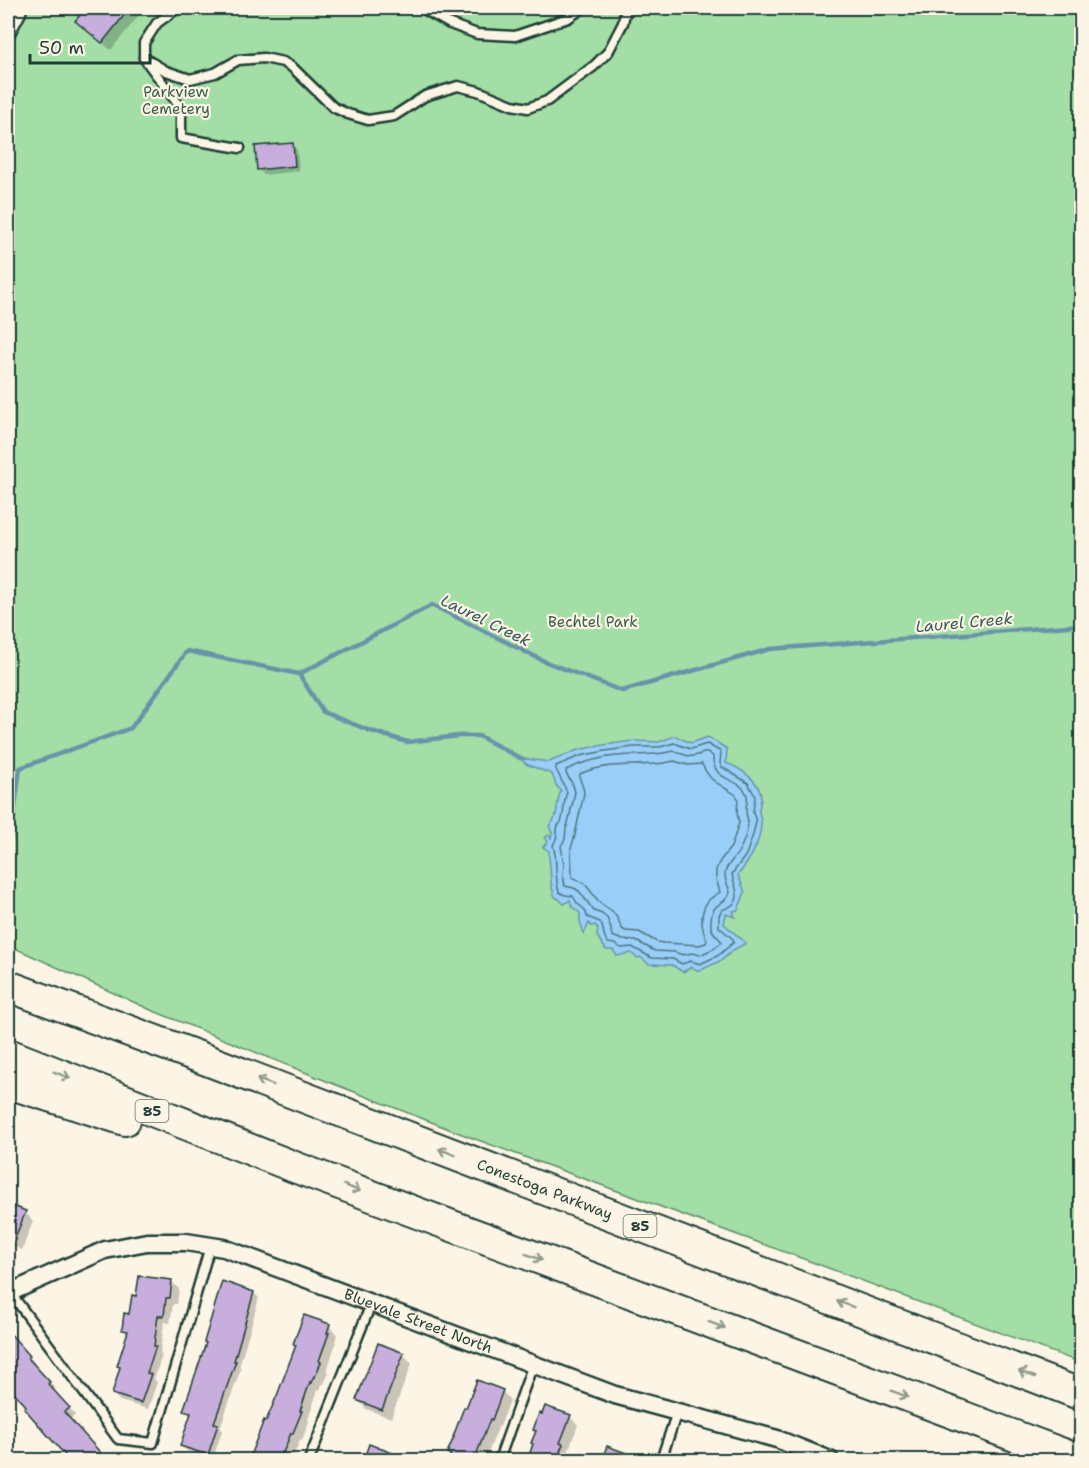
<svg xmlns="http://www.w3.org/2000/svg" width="1089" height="1468" viewBox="0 0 1089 1468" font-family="'Shantell Sans',sans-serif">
<rect width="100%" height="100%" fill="#fcf5e5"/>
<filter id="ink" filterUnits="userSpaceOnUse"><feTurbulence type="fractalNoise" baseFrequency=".0167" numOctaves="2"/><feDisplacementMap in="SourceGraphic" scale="12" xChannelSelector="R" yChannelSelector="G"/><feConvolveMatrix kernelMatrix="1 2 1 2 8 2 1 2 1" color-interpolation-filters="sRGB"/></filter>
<g filter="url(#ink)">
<path fill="#a2dea5" stroke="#608e6c" stroke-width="1.5" d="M8,8H1081V1363L831,1269L467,1136L329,1082L151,1010L8,945Z"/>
<path fill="#98cef7" stroke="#6894a9" stroke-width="1.5" d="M675,736L691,743L708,737L727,749L726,763C739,767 761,782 761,797C761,801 759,806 759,811C759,815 762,820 761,824C760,844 750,860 738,875L745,892L738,910L733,911L735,917L726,914L724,924L746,943L733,950L722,960L699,971L691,967L683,972L672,965L649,964L640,957L637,958L631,953L617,956L613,950H606L597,936L598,929L595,925L591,926L589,923L584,934L580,921V913L572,907L570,900L564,904L559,899L555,897C550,887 551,877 550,867C550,861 548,857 549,851L543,847L548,841L545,838L548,835L551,838L552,833L549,826C560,816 555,803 561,791L556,785L552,774L526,764L520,758L549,762L578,750L604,745L633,741L659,742Z"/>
<g fill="#0003">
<path d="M88,8H142L144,9L111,50L77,21Z"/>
<path d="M292,144L297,150L299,171L264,175L258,169Z"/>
<path d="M8,1206L25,1212L33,1221L22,1250L8,1244Z"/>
<path d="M172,1282L179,1289L177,1304H173L170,1323L164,1322L160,1353L162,1355L154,1379L157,1382L148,1409L120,1401L113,1394L129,1335L123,1330L131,1316L138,1297Z"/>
<path d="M254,1293L259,1298L239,1367L241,1368L220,1428L222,1431L213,1459L187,1451L182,1446L190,1416L185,1410Z"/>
<path d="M329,1326L337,1334L335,1342L336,1343L327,1370L329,1372L324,1384H322L320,1390H318L308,1419L309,1421L302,1441L300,1440L292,1460H250L267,1423L297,1346L295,1344Z"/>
<path d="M9,1335L35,1363L33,1365L56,1389L54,1391L75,1415L70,1420L29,1406L8,1383V1336Z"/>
<path d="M403,1354L412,1363L391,1418L366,1409L358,1400Z"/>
<path d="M502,1391L510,1400L500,1427L499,1426L485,1460H446L455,1437Z"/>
<path d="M570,1417L578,1425L568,1452L570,1454L568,1460H528Z"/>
</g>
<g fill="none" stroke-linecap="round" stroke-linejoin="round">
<g stroke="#4f7782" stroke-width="1.5">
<path d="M674,743L691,749L707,744L721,752L720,763L722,767L748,783L755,796L753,812L756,822L753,835L746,855L732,874C736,892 745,902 722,910L719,915V927L733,939L734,942L719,955L700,964L691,961L682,964L673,959L652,958L632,947L621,948L615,944L608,943C602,936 605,929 600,922L587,917L585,910L577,903L573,896L565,895L559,892C554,876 558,860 553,845C560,834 555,834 558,826C558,825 560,824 561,822C565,812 563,801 567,792L556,769V766L580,756L605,751L633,747H660Z"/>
<path d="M674,751C679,753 684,755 689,756C699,758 703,748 713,756C712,784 742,776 747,796C748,800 746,805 746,810C746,815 748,819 748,824C747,832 743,844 739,851C735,859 725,865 725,875C725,881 729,887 730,893C724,907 713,900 711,920C711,924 710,927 712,930C715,935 719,938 722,942L715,948L700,955L692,953L683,955L674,952L655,951L636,941L623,940L612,936L610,925L607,918L602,914L594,911L579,891L574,888L565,886L563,875L564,865L561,846L565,839L566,829L568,823L575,792L573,785L566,773V770C587,760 613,755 636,755C651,754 659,755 674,751Z"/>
<path d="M674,761L688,765L702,764C711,784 719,783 736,795L738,799L737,812L739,823L731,847L720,861L716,870V879L720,892C716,895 711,897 708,901C699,913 701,928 707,940L706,943L699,945L664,943L657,942L639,932L626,931L622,929L618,919L612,911L600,903L585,884L572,877L571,848L574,839L584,793C584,786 578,779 580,774C609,760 644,769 674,761Z"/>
</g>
<g stroke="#6894a9" stroke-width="4.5">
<path d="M299,674L323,712L368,730L407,742L459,736H479L520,758"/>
<path d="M8,856L9,854L20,768L131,728L187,651L299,674L432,605L546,662L622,691L770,649L1082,625"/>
</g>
</g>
<g fill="#c7aedc" stroke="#1f3d34" stroke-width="1.5">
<path d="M86,8H130L102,43L75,21Z"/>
<path d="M293,143L295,166L257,170L255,146Z"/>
<path d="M8,1204L26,1211L8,1255Z"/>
<path d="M139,1276L172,1280L170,1298H166L164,1316H158L154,1346H156L147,1373L151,1374L141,1403L112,1394L120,1367L117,1366L128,1331L122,1330L124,1313L129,1314L132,1295L136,1296Z"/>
<path d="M222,1281L254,1292L234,1361H236L214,1423L218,1424L208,1455L180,1446L191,1413L183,1411L206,1343L204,1342Z"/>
<path d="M304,1315L330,1324L327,1333H329L319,1361L321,1362L315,1377L314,1376L311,1383L310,1382L300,1411H302L293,1433H291L283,1453L281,1452L278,1461H248L264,1420L266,1421L278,1393L296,1345L293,1344Z"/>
<path d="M8,1331L30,1356L28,1358L50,1382L48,1384L70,1408L64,1412L108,1461H70L24,1408L26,1406L8,1385Z"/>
<path d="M378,1343L404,1353L382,1410L356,1400Z"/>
<path d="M477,1380L503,1390L492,1420L490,1419L474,1461H448L451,1454L447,1453L454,1437H453L464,1407L466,1408Z"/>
<path d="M545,1406L571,1415L560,1443L563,1444L556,1461H527L533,1444L531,1443L536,1431L533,1430L539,1413L542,1414Z"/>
<path d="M369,1444L408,1459V1461H363Z"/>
<path d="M607,1446L643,1459V1461H611L603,1457Z"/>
</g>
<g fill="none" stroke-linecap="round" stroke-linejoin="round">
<g stroke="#1f3d34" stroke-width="13">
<g id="service">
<path d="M178,8L157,23L144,43V58L181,108V138L240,148"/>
<path d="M422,8L450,24L477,34L515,36L568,18L583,8"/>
<path d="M8,37L21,13L22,8"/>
<path d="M144,58L166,71L190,79L215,73L238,60L264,58L283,62L293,68L333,107L348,114L368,120L394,116L425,96L458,86L478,91L512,105L528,108L547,101L594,66L608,52L623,23L626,8"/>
<path d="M10,1292L118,1439L153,1443L210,1246"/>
<path d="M309,1460L371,1304"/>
<path d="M499,1460L533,1364"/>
<path d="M661,1460L677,1412"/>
</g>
</g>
<g stroke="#1f3d34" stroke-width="21">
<g id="minor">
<path id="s1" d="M8,1295L11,1292L105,1250L147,1242H186L224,1248L615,1395L777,1439L830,1460"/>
</g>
</g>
<g stroke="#1f3d34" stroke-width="34">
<g id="motorway">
<path id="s2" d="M8,986L199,1057L1082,1395"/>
<path d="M8,1054L297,1168L1079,1460"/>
<path d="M8,1083L125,1120"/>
</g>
</g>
<use href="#service" stroke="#fcf5e5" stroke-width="8"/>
<use href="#minor" stroke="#fcf5e5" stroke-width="16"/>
<use href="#motorway" stroke="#fcf5e5" stroke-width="30"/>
</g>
<defs><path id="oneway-shaft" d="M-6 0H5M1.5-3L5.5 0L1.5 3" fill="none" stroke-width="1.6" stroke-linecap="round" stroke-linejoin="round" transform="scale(1.5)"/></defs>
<g stroke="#8e998c">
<use href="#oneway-shaft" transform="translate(62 1075) rotate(22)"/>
<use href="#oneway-shaft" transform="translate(265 1082) rotate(-159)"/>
<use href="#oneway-shaft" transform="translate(447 1152) rotate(-159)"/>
<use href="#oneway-shaft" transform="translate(352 1188) rotate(21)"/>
<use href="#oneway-shaft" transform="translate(534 1257) rotate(21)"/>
<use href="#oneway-shaft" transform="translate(845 1304) rotate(-159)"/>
<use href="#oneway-shaft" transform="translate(717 1325) rotate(21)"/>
<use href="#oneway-shaft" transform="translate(1027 1374) rotate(-159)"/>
<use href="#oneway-shaft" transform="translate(900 1394) rotate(21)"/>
</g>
</g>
<g text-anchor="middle" stroke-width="4.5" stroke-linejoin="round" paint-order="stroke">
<g fill="#fcf5e5" stroke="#617469" stroke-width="1.5">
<rect x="135.5" y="1100" width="33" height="22" rx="4.5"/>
<rect x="623.5" y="1215" width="33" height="22" rx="4.5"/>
</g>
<g font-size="14" font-weight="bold" fill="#1f3d34">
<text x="152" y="1116">85</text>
<text x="640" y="1231">85</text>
</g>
<g font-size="15" fill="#395d4b" stroke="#fcf5e5">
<text x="176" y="97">Parkview<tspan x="176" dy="17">Cemetery</tspan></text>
<text x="593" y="627">Bechtel Park</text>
</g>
<g font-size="15" fill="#1f3d34" stroke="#fcf5e5">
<text dy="5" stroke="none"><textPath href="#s2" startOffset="574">Conestoga Parkway</textPath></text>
<text dy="5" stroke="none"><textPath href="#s1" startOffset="435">Bluevale Street North</textPath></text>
</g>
<g font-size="16" font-style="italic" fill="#375a5b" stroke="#fcf5e5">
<text transform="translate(486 620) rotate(26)" y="6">Laurel Creek</text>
<text transform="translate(964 622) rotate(-5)" y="6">Laurel Creek</text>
</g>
</g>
<rect width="1089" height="1468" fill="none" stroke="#fcf5e5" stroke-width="30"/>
<rect x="15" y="15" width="1059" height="1438" fill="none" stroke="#1f3d34" stroke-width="2" filter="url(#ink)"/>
<path d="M30 54v9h120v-9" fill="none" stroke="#1f3d34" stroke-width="3"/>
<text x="39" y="54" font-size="18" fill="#1f3d34" stroke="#fcf5e5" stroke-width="4.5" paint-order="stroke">50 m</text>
</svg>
